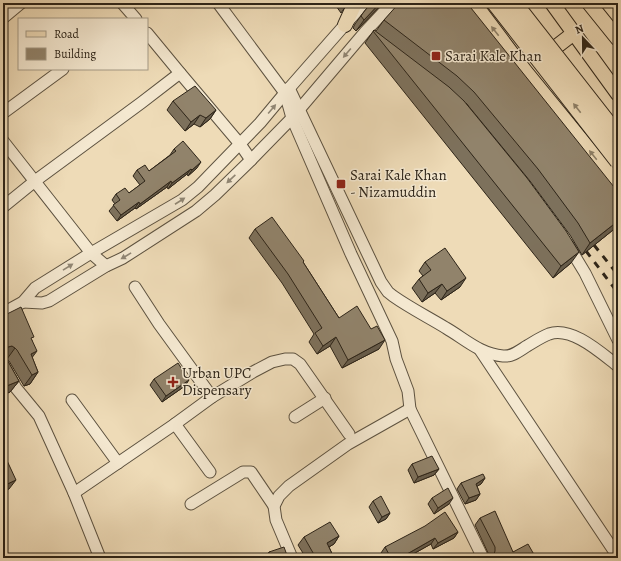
<svg xmlns="http://www.w3.org/2000/svg" width="621" height="561" viewBox="0 0 621 561" font-family="Alegreya,serif">
<rect width="100%" height="100%" fill="#eedbb7"/>
<filter id="stains"><feTurbulence type="fractalNoise" baseFrequency=".005" numOctaves="4"/><feColorMatrix values="0 0 0 0 .2 0 0 0 0 .09 0 0 0 0 .02 0 0 0 .5 -.17"/></filter>
<radialGradient id="worn" r=".72"><stop offset=".6" stop-color="#630" stop-opacity="0"/><stop offset="1" stop-color="#630" stop-opacity=".3"/></radialGradient>
<g fill="none" stroke-linecap="round" stroke-linejoin="round">
<g stroke="#5d5240" stroke-width="13">
<g id="minor">
<path d="M122,3L136,19"/>
<path d="M218,3L285,93L292,118L351,254L392,341L396,359L408,391L410,409L483,558"/>
<path d="M3,18L21,3"/>
<path d="M147,33L180,73L240,144L251,160"/>
<path d="M289,88L381,282L388,292L393,296C410,308 428,317 446,328C465,339 480,354 503,356C512,357 519,351 527,346C534,342 541,337 549,334C572,326 601,353 618,366"/>
<path d="M3,113L63,69"/>
<path d="M3,141L91,253L106,266"/>
<path d="M3,207L35,181L141,103L180,73"/>
<path d="M568,245L585,273L618,340"/>
<path d="M135,287L159,324L212,397"/>
<path d="M23,302L42,303L49,301L106,266L123,258L196,211L215,195L251,160L292,118L365,32L392,3"/>
<path d="M3,313L23,302L35,288L91,253L182,200L198,187L260,123L285,93L364,3"/>
<path d="M480,350L618,557"/>
<path d="M3,365L16,388L39,416L74,493L100,558"/>
<path d="M72,400L118,463"/>
<path d="M295,417L325,398"/>
<path d="M175,424L210,472"/>
<path d="M74,493L175,424L212,397L253,372L272,362L285,359H293L300,364L349,434"/>
<path d="M191,504L243,472H251L274,506"/>
<path d="M292,558L276,520L274,506L279,496L289,486L348,444L410,409"/>
</g>
</g>
<g stroke="#2d2418" stroke-width="16">
<g id="major">
<path d="M474,3L525,71L618,185"/>
<path d="M552,3L618,94"/>
<path d="M589,3L618,39"/>
<path d="M345,25L355,3"/>
<path d="M543,57L574,33"/>
</g>
</g>
<use href="#minor" stroke="#f4e8d0" stroke-width="11"/>
<use href="#major" stroke="#eedbb7" stroke-width="14"/>
<g stroke="#2d2418" stroke-width="3" stroke-dasharray="7 7" stroke-linecap="butt">
<path d="M594,245L618,275"/>
<path d="M586,251L618,293"/>
</g>
<g stroke="#2d2418" stroke-width="18" stroke-linecap="butt">
<g id="highway-bridge">
<path d="M495,3L618,161"/>
<path d="M514,3L618,136"/>
</g>
</g>
<use href="#highway-bridge" stroke="#eedbb7" stroke-width="16"/>
</g>
<g fill="#7d715c" stroke="#2d2418">
<path d="M334,3H348L341,13Z"/>
<path d="M371,3H383L356,31L353,28L355,24L363,13Z"/>
<path d="M467,3L618,226L582,255L570,235L530,181L466,103L571,263L553,278L365,43L374,30L376,31L384,20Z"/>
<path d="M173,101L216,110L210,119L200,127L194,124L185,131L167,110Z"/>
<path d="M174,149L197,168L188,176L187,174L168,189L167,187L136,209L135,208L117,221L109,211L115,204L112,200L116,194L129,193L140,185L133,176L137,170L149,171L170,155Z"/>
<path d="M255,229L304,261L303,262L339,318L379,349L342,368L330,346L317,354L309,342L314,334L282,283L249,238Z"/>
<path d="M425,262L460,287L441,300L435,293L422,302L412,288L419,279L423,276L419,271Z"/>
<path d="M3,316L32,340V357L38,372L30,384L24,386L9,361L6,359L19,381L10,392L3,395Z"/>
<path d="M154,379L185,386L162,402L150,385Z"/>
<path d="M412,464L439,469L434,475L414,483L408,470Z"/>
<path d="M485,478L481,484L477,486L480,494L476,500L465,504L457,489L461,483Z"/>
<path d="M432,498L449,504L434,514L428,504Z"/>
<path d="M373,501L390,513L386,519L378,523L369,507Z"/>
<path d="M480,518L513,552L536,558H490L489,555L475,525Z"/>
<path d="M458,532L454,538L433,549L431,544L408,557L409,558H383L381,553L385,547Z"/>
<path d="M339,536L334,544L329,547L334,558H306L298,545L304,537Z"/>
<path d="M269,552L288,558H264Z"/>
</g>
<g fill="#665c4b" stroke="#2d2418">
<path d="M380,3H383L356,31L364,20Z"/>
<path d="M216,110L210,119L200,127L206,118Z"/>
<path d="M200,115L194,124L185,131L191,122Z"/>
<path d="M201,162L197,168L188,176L192,170Z"/>
<path d="M191,169L187,174L168,189L172,183Z"/>
<path d="M171,181L167,187L136,209L140,204Z"/>
<path d="M139,202L135,208L117,221L121,215Z"/>
<path d="M618,221V226L582,255L590,243Z"/>
<path d="M579,252L571,263L553,278L561,266Z"/>
<path d="M466,278L460,287L441,300L447,291Z"/>
<path d="M442,284L435,293L422,302L428,293Z"/>
<path d="M336,337L330,346L317,354L323,346Z"/>
<path d="M385,340L379,349L342,368L348,360Z"/>
<path d="M12,346L15,348L7,359L3,358L5,350L8,347Z"/>
<path d="M37,351L28,363L31,354Z"/>
<path d="M38,372L30,384L24,386L32,375Z"/>
<path d="M189,380L185,386L162,402L166,396Z"/>
<path d="M19,381L10,392L3,395V389L4,387Z"/>
<path d="M439,469L434,475L414,483L418,477Z"/>
<path d="M485,478L481,484L471,490L476,484Z"/>
<path d="M16,480L9,489L3,492V486Z"/>
<path d="M480,494L476,500L465,504L469,498Z"/>
<path d="M453,498L449,504L434,514L438,508Z"/>
<path d="M390,513L386,519L378,523L382,517Z"/>
<path d="M458,532L454,538L433,549L438,543Z"/>
<path d="M339,536L334,544L322,551L327,543Z"/>
<path d="M435,538L431,544L406,558L407,554Z"/>
</g>
<g fill="#91836b" stroke="#2d2418">
<path d="M371,3H380L364,20L361,16L363,13Z"/>
<path d="M399,3H467L618,192V221L590,243L578,223L538,169L474,92L457,76L384,20Z"/>
<path d="M374,30L449,87L464,101L527,178L566,231L579,252L561,266L373,31Z"/>
<path d="M195,86L216,110L206,118L200,115L191,122L173,101Z"/>
<path d="M183,141L201,162L192,170L191,169L172,183L171,181L140,204L139,202L121,215L113,205L120,200L116,194L125,188L129,193L145,181L137,170L145,165L149,171L176,151L174,149Z"/>
<path d="M272,217L304,261L303,262L339,318L357,306L371,329L377,326L385,340L348,360L336,337L323,346L315,333L322,328L288,274L255,229Z"/>
<path d="M445,248L466,278L447,291L442,284L428,293L419,279L431,270L425,262Z"/>
<path d="M21,307L34,337L31,338L37,351L31,354L38,372L32,375L17,350L15,348L12,346L8,347L5,350L4,353L5,356L19,381L4,387L3,383V316Z"/>
<path d="M178,363L189,380L166,396L154,379Z"/>
<path d="M3,452L16,480L3,486Z"/>
<path d="M432,456L439,469L418,477L412,464Z"/>
<path d="M483,474L485,478L476,484L480,494L469,498L461,483Z"/>
<path d="M448,488L453,498L438,508L432,498Z"/>
<path d="M381,496L390,513L382,517L373,501Z"/>
<path d="M495,511L513,552L528,544L536,558H496L494,554L495,551V547L480,518Z"/>
<path d="M445,512L458,532L438,543L435,538L407,554L409,558H391L385,547L425,526Z"/>
<path d="M330,522L339,536L327,543L334,558H316L304,537Z"/>
<path d="M284,547L288,558H271L269,552Z"/>
</g>
<defs><path id="oneway-solid" d="M-6-.8H1V-3.2L6.5 0L1 3.2V.8H-6Z"/></defs>
<g fill="#8e8068">
<use href="#oneway-solid" transform="translate(495 31) rotate(-128)"/>
<use href="#oneway-solid" transform="translate(577 108) rotate(-128)"/>
<use href="#oneway-solid" transform="translate(593 155) rotate(-129)"/>
</g>
<g fill="#908674">
<use href="#oneway-solid" transform="translate(347 53) rotate(130)"/>
<use href="#oneway-solid" transform="translate(272 109) rotate(-50)"/>
<use href="#oneway-solid" transform="translate(231 179) rotate(137)"/>
<use href="#oneway-solid" transform="translate(180 201) rotate(-33)"/>
<use href="#oneway-solid" transform="translate(126 256) rotate(149)"/>
<use href="#oneway-solid" transform="translate(68 267) rotate(-32)"/>
</g>
<g fill="#8f2418" stroke="#f4e8d0" stroke-width="1.5">
<rect x="431" y="51" width="10" height="10" rx="2"/>
<rect x="336" y="179" width="10" height="10" rx="2"/>
<path d="M171 376h4v4h4v4h-4v4h-4v-4h-4v-4h4z"/>
</g>
<g text-anchor="middle" stroke-width="3" stroke-linejoin="round" paint-order="stroke">
<g font-size="15" fill="#2d2418" stroke="#f4e8d0" text-anchor="start">
<text x="445" y="61">Sarai Kale Khan</text>
<text x="350" y="180">Sarai Kale Khan<tspan x="350" dy="17">- Nizamuddin</tspan></text>
<text x="182" y="378">Urban UPC<tspan x="182" dy="17">Dispensary</tspan></text>
</g>
</g>
<rect width="621" height="561" fill="none" stroke="#eedbb7" stroke-width="16"/>
<rect x="4" y="4" width="613" height="553" fill="none" stroke="#2d2418" stroke-width="2"/>
<rect x="8" y="8" width="605" height="545" fill="none" stroke="#2d2418"/>
<rect x="18" y="18" width="130" height="52" fill="#f4e8d0" stroke="#a49a86"/>
<rect x="26" y="31" width="20" height="6" fill="#eedbb7" stroke="#a49a86"/>
<text x="54" y="38" font-size="12" fill="#2d2418">Road</text>
<rect x="26" y="48" width="20" height="12" fill="#91836b" stroke="#a49a86"/>
<text x="54" y="58" font-size="12" fill="#2d2418">Building</text>
<g transform="translate(583 38) rotate(338)" stroke="#f4e8d0" stroke-width="3" paint-order="stroke">
<path d="M0-3L7 15L0 10L-7 15Z" fill="#2d2418"/>
<text y="-6" font-size="11" font-weight="bold" text-anchor="middle" fill="#2d2418">N</text>
</g>
<rect width="100%" height="100%" filter="url(#stains)"/>
<rect width="100%" height="100%" fill="url(#worn)"/>
</svg>
